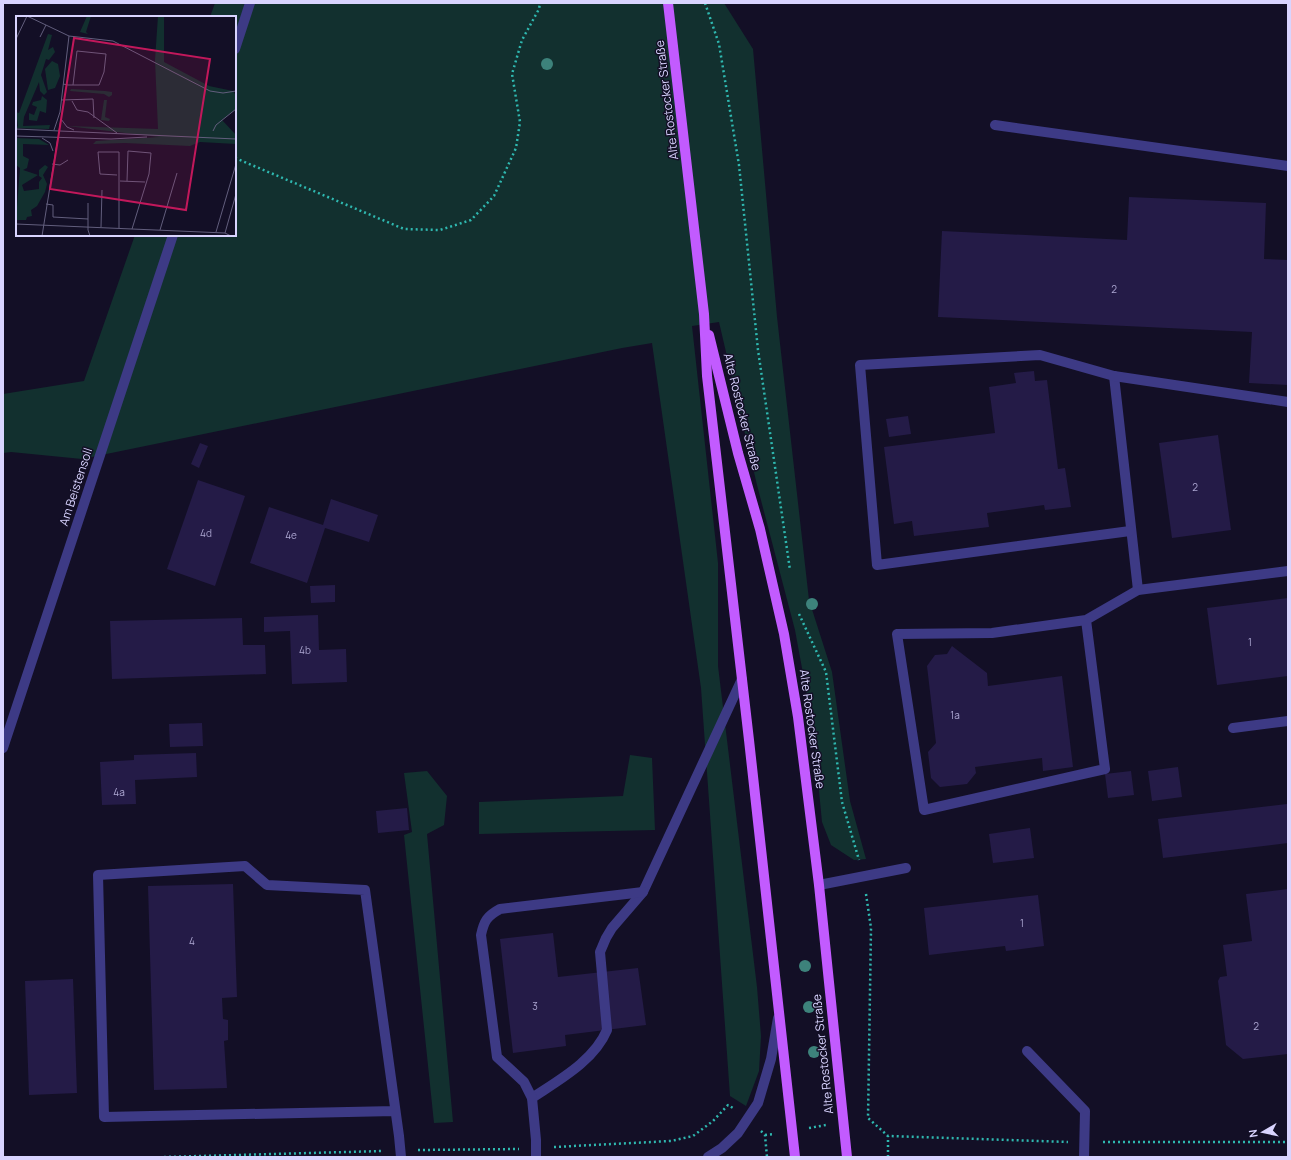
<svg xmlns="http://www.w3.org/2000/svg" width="1291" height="1160" viewBox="0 0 1291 1160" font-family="Manrope,sans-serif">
<rect width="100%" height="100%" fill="#130f26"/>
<g fill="#12302f">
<path d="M215,3H724L753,49L777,317L809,600L832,672L850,801L866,859L854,860L831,845L822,822L813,728L795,630L757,485L719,322L692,326L718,563V666L757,987L761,1036L759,1071L746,1106L730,1096L701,688L652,343L622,348L82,459L11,452L3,453V394L84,381L135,235H235V17H210Z"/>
<path d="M630,755L652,758L655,830L479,834V802L623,796Z"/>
<path d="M427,771L447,796L444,825L427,834L453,1122L434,1123L404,835L412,832L404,773Z"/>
</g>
<g fill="#241b47">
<path d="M1129,197L1266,203L1264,259L1288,260V385L1249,383L1252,332L938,317L942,231L1127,240Z"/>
<path d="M1034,371L1035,381L1047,380L1058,469L1065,468L1071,507L1045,510L1044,505L987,513L989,527L914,536L912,521L894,524L884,447L995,433L989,387L1016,383L1014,373Z"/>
<path d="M908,416L911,434L889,437L886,419Z"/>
<path d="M1218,435L1231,530L1172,538L1159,443Z"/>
<path d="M200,443L208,446L199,468L191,464Z"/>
<path d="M198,480L245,496L215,586L167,569Z"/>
<path d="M331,499L378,515L369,542L325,528L307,583L250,563L269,507L323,525Z"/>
<path d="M335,585V602L311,603L310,586Z"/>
<path d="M1288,598V676L1217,685L1207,608Z"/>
<path d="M318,615L319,650L346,649L347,682L292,684L290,631L264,632V617Z"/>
<path d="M242,618L243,645H265L266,674L112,679L110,621Z"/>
<path d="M952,646L987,673L988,686L1062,676L1073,767L1043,771L1042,758L975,767L976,773L967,784L940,787L931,778L928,752L936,743L927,666L935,655L947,654Z"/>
<path d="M202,723L203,746L170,747L169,724Z"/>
<path d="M196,753L197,777L135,780L136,804L102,805L100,762L134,760V755Z"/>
<path d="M1178,767L1182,797L1152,801L1148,771Z"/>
<path d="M1131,771L1134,795L1108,798L1105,774Z"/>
<path d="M1287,804L1288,843L1163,858L1158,819Z"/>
<path d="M407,808L409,830L378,833L376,811Z"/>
<path d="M1030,828L1034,858L993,863L989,834Z"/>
<path d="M233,884L237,997L222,998L223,1019L228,1020V1040L224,1041L227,1088L154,1090L148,886Z"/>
<path d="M1288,889V1054L1243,1059L1226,1045L1218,981L1220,977L1227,976L1223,945L1252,941L1246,894Z"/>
<path d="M1038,895L1044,946L1006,951L1005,946L929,955L924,908Z"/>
<path d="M553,933L558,977L638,968L646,1025L565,1035L566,1046L513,1053L500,939Z"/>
<path d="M73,979L77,1093L29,1095L25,981Z"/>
</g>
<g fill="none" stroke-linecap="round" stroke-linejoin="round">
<g stroke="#2fb8b0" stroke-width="2.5" stroke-dasharray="2 3" stroke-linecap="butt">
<path d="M705,3L719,44L739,165L758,350L790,570"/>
<path d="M235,158L404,229L440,230L471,220L494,196L516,148L520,122L512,74L522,40L539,9L540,3"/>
<path d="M799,614L826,672L842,802L859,860"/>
<path d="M866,894L871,928L868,1118L888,1136L1068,1142"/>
<path d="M809,1128L826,1125"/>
<path d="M761,1131L765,1135L767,1157"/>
<path d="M765,1135L775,1134"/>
<path d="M1103,1142H1288"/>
<path d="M554,1147L671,1141L693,1136L713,1121L728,1105L733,1108"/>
<path d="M418,1150L519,1149"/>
<path d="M164,1157L383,1151"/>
<path d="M888,1157V1136"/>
</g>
<g stroke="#3d3a85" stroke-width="10">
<path d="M995,125L1288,166"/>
<path d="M1114,376L1138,590"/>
<path d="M1130,531L877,565L860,365L1040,355L1114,376L1288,402"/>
<path d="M1086,620L1105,769L924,810L897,634L992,633L1086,620L1138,590L1288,571"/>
<path d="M1233,728L1288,721"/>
<path d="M819,885L906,868"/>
<path d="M1027,1051L1085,1111L1084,1157"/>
<path d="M532,1098C559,1080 594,1061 607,1030L600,952L606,938L612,928L643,892L742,679"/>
<path d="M395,1111L104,1117L98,875L245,866L267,885L365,890L399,1136L401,1157"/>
<path d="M536,1157V1140L532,1098L524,1082L497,1057L481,935C484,921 487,916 500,909L643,892"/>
</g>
<g stroke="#3d3a85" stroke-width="10">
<path d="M235,49L250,3"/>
<path d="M3,748L173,235"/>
<path d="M708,1157L722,1148L738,1133L758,1103L771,1059L778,1018"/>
</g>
<g stroke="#c25bff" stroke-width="10">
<path d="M668,3L704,314L707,376L749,740L795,1157"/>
<path d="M709,335L738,453L760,529L784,634L798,717L819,885L847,1157"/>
</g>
</g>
<g fill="#3d827b">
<circle cx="547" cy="64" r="6"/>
<circle cx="812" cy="604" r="6"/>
<circle cx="805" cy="966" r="6"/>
<circle cx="809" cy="1007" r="6"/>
<circle cx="814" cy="1052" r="6"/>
</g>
<g text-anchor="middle" stroke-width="3" stroke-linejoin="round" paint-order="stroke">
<g font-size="10" fill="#aca6d1">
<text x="1114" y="293">2</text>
<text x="1195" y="491">2</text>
<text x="206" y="537">4d</text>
<text x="291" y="539">4e</text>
<text x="1250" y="646">1</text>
<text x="305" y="654">4b</text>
<text x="955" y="719">1a</text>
<text x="119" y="796">4a</text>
<text x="1022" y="927">1</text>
<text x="192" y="945">4</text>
<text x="535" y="1010">3</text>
<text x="1256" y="1030">2</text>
</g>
<g font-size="12" fill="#d9d4ff" stroke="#130f26">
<text transform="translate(667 100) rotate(-97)" y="4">Alte Rostocker Straße</text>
<text transform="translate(742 412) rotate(76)" y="4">Alte Rostocker Straße</text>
<text transform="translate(76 487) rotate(-72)" y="4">Am Beistensoll</text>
<text transform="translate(812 729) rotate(82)" y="4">Alte Rostocker Straße</text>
<text transform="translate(823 1054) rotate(-96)" y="4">Alte Rostocker Straße</text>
</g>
</g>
<g transform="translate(16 16)">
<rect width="220" height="220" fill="#130f26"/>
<path d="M71,0H75L70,16L72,18L64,16ZM142,0H148V46L193,70L217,75L220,80V93L206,104L220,119V128L184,126L174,130L109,127L77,128L80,125L143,121L51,110L142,113L139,44ZM32,18L36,19L32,34L37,31L39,36L33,44L30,43L25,59L31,76L28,79L24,75L23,66L8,101L7,110L34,109L33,113L0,112L2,110L0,96L3,97ZM36,45L42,48L44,60L39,72L32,74L29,53ZM55,73L89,75L96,76V79L93,81L88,78L54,75ZM26,80L31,84L30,97L24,95L21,105L13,104V97L18,99L21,91L16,89L17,86L25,84ZM88,84H91L89,101L94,103L93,105L85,104ZM0,122L23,123L33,129L7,128V140L13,143L11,152L7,154L22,159L6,169L8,175L23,173V166L26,162L23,160V154L29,149L32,151L27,159L31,168L29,176L21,190L15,194L16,200L11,201L10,204H0L4,152L0,149Z" fill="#12302f"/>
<path fill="none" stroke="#625e7d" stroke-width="1" d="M11,0L53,20L97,25L194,75L207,77L220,75M24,21L30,9M0,23L11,0M47,68L52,69H83L88,56L90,38L61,35L57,69M45,84L77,83L78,102M56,85L61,94L72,96L101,117M45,103L51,111L58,114M0,113L220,123M38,114L44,96L53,20M43,115L45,103M197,115L200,109L220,93M0,120L95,123L131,121M26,122L34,127L37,135M36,148L44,149L52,144M101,159L84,158L82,136H103V212M104,165L129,166M111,165L112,135L135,137L133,158L116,213M72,187V214L74,220M30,188L37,189V201L72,203M0,208L209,217L215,220M85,211L86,174M144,214L161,157M200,216L220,148M209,217L220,178M26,220L42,121"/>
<path fill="#c2185b" fill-opacity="0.15" stroke="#c2185b" stroke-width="2" d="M58,22L194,43L170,194L34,173Z"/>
<rect width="220" height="220" fill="none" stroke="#d9d4ff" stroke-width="2"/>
</g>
<rect width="1291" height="1160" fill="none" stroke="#d9d4ff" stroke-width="8"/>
<g transform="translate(1263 1132) rotate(261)" stroke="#130f26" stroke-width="3" paint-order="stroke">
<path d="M0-3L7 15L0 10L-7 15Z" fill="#d9d4ff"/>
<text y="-6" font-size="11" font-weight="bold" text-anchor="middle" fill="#d9d4ff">N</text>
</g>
</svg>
